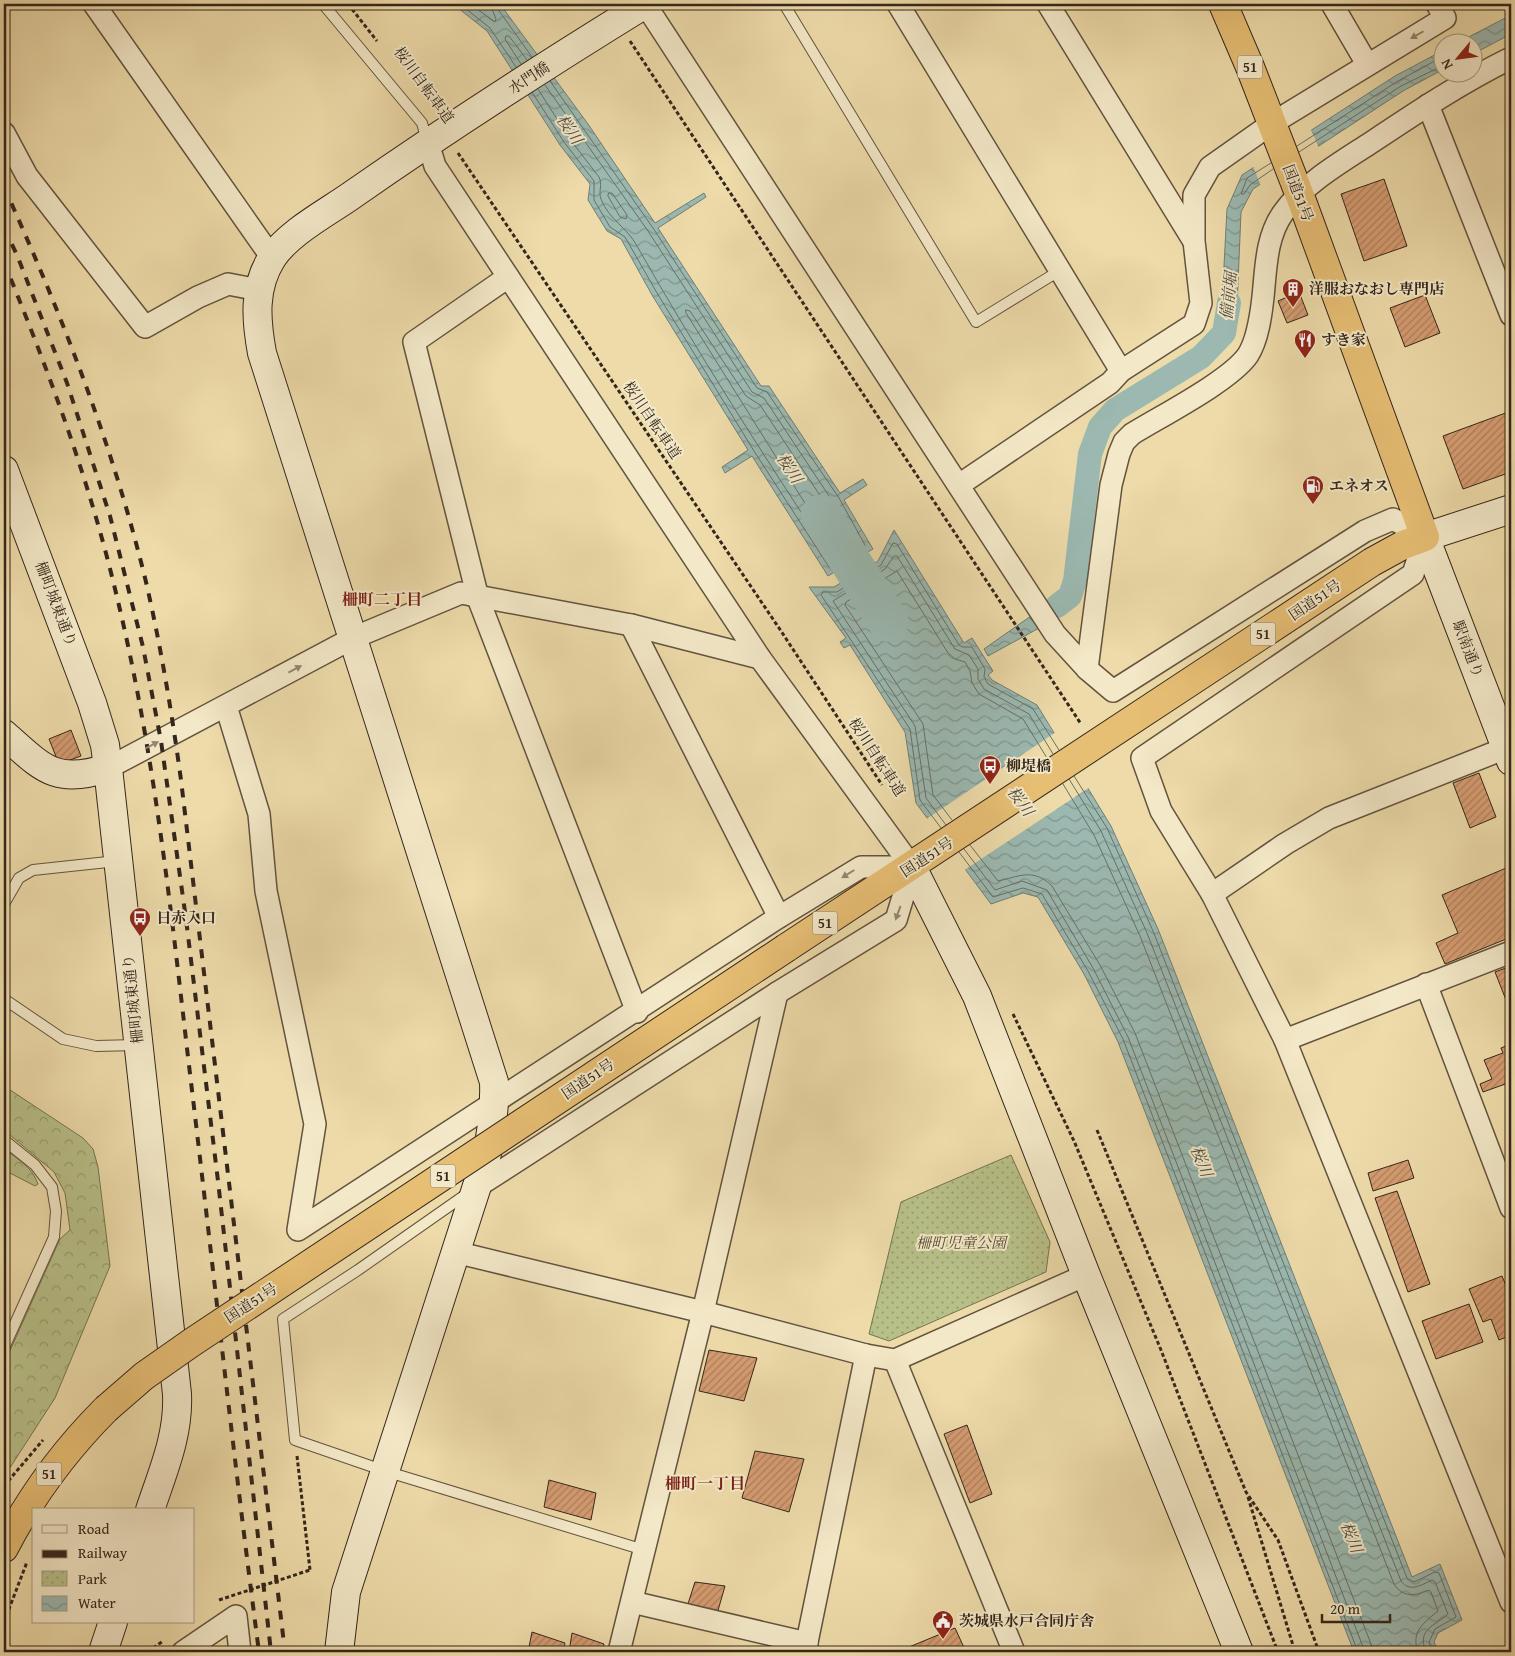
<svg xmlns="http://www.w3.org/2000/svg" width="1515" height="1656" viewBox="0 0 1515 1656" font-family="'Gentium Book Plus','Noto Serif JP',serif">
<defs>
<pattern id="forest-crowns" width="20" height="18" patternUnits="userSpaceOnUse" patternTransform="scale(1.25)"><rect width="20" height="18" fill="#b8c089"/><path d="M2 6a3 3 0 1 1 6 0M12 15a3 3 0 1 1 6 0" fill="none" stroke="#969c6f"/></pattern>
<pattern id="park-dots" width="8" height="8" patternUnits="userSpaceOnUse" patternTransform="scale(1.25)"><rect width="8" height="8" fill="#b8c089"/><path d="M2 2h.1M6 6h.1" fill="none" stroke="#969c6f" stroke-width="1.8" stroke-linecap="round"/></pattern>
<pattern id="water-waves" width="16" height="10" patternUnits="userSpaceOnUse" patternTransform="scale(1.25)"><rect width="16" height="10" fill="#9bb9b1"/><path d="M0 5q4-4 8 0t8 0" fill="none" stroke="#7f968f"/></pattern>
<pattern id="building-hatch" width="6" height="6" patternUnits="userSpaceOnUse" patternTransform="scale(1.25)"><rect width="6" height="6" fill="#d69c71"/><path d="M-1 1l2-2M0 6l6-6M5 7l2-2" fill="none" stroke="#ae7f5c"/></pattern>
</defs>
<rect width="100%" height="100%" fill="#eddba9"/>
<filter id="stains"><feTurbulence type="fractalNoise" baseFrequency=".004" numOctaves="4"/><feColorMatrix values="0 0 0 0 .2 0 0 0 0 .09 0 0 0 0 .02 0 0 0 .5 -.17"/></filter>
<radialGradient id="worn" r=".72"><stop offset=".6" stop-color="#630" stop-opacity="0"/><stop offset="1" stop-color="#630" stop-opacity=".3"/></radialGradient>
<g fill="url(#forest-crowns)" stroke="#767352">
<path d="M4,1086L83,1138L93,1149L98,1167L110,1266L55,1398L4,1477V1364L60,1239L70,1230L65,1193L54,1172L4,1130Z"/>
<path d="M4,1149C18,1159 32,1167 38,1184L35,1186L4,1170Z"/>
</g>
<path fill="url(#park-dots)" stroke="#767352" d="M1011,1155L1050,1242L1046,1272L889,1341L869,1334L901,1202Z"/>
<g fill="url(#water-waves)" stroke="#727e75">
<path d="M453,4H500L588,124L655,223L704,193L706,197L658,228L761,386H769L840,493L863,479L867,485L844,500L873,549L828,576L752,456L725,473L722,467L748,450L652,295L621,239L607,231L588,200L590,184L560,145L487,31Z"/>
<path d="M1511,15V34L1473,54L1472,42H1459Z"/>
<path d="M1442,51V70L1403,91L1253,189L1241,212L1237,308L1231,336L1216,330L1222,304L1227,209L1242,175L1395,76Z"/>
<path d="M894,530L964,643L972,638L993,671L988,675L992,680L1037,705L1111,826L1158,929L1412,1577L1440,1564L1462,1620L1438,1633L1434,1642L1439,1652H1354L1118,1042L1084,974L1038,897L1023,893L991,904L916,803L905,732L850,645L844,648L840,642L846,638L809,587H834L878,561Z"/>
<path d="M1068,578L1082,584L1074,602L1041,627L988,656L984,649L1065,592Z"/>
</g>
<g fill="#eddba9">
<path d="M1310,128L1319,148L1261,186L1253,166Z"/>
<path d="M1056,732L1090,787L963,871L925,820Z"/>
</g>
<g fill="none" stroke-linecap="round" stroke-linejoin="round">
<g stroke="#687066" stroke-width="1">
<path d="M460,4L490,28L516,67"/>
<path d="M470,4L495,22L496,19L490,4"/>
<path d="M496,4L497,8L532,57"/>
<path d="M521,64L505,39L506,36H509L527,60"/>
<path d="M538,89L569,138L599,177C603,185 598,192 601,199C609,220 627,227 637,246C697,352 764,456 831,558L834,559L856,546L857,543L833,502L764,398L752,392L648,231L545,85"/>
<path d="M532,92L564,142L594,181V200L610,227L625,237L657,293L754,451L829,567L832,568L864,548L865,545L839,498L767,392L757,388L653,228L550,81"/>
<path d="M1297,146L1398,81L1442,57"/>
<path d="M1299,152L1401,86L1442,66"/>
<path d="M1271,163L1247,178L1241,194H1244L1250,185L1273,169"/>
<path d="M609,193H612L627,215L626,219L620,217L608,196Z"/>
<path d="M1229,304L1232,308L1227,327L1225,328L1223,325Z"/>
<path d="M686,310L690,311L746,396L760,405L827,506L846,541L845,544L836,549L833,548L686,313Z"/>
<path d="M1074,776L1107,828L1153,931L1407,1578L1414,1582L1435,1572L1439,1573L1456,1617L1435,1629L1429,1642L1433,1652"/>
<path d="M1069,779L1101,831L1147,933L1401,1581C1410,1593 1421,1585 1432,1580L1435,1582L1448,1614C1435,1626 1416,1629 1426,1652"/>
<path d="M1063,784L1094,835L1140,936L1394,1584C1403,1598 1415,1596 1429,1590L1431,1592L1438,1611C1425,1622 1410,1631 1418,1652"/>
<path d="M952,820L933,795L923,724L845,605L846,602L897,571L948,653L955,659L965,662L970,671L972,683L979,694L1023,719L1047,758"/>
<path d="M946,825L926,798L915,726L833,601L885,569L894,556H897L955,649L969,655L978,669V679L984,689L1029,714L1053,754"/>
<path d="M941,828L920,800L910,729L821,595L823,592H837L881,565L893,543L897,544L959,645L963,647H972L985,669L984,677L988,684L1033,709L1059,750"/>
<path d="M970,845L998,881C1018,877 1033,867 1052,886L1100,965L1135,1033L1371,1644L1372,1652"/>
<path d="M964,849L995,890L1022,881L1047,890L1093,968L1128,1037L1365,1652"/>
<path d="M959,852L993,897L1023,888L1042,894L1088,971L1123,1039L1358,1652"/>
</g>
<path stroke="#9bb9b1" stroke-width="24" d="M1057,606L1070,596L1075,581L1090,454L1100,427L1115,410L1201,357L1224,333L1229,303"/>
<path stroke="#9bb9b1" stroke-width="41" d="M821,515L888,621"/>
</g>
<g fill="url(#building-hatch)" stroke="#35261c">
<path d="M1384,179L1407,246L1364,261L1341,194Z"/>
<path d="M1299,292L1308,315L1287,323L1278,301Z"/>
<path d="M1425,295L1440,333L1405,347L1390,308Z"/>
<path d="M1511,411V472L1463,489L1443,436Z"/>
<path d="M71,730L81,756L59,764L49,739Z"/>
<path d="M1479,773L1496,817L1470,828L1453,783Z"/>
<path d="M1511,866V937L1445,964L1436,943L1458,933L1442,895Z"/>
<path d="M1511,966V998L1506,1000L1495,972Z"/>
<path d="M1511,1044V1082L1483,1092L1480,1084L1492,1079L1484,1060L1503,1053L1501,1048Z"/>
<path d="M1408,1160L1414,1178L1373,1191L1368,1173Z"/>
<path d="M1397,1191L1430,1284L1408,1292L1375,1198Z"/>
<path d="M1502,1276L1511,1298V1335L1499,1340L1491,1319L1483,1322L1469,1289Z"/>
<path d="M1469,1304L1483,1342L1436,1359L1422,1321Z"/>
<path d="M709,1350L757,1358L744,1401L699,1391Z"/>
<path d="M967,1425L992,1494L970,1503L944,1434Z"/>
<path d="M755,1451L804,1459L789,1512L742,1498Z"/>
<path d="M549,1480L596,1493L591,1520L544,1507Z"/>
<path d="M695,1582L725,1586L717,1614L687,1607Z"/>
<path d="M955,1628L966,1652H897Z"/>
<path d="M532,1632L565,1643L563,1652H528Z"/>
<path d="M572,1633L604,1644L602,1652H569Z"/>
</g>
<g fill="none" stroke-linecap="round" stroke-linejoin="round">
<g stroke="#63533f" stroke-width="12">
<g id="lane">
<path d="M323,4L422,123L427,141"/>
<path d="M784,4L976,322L1059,271"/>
<path d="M4,904L19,878L33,870L117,861"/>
<path d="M4,999L63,1039L96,1046L137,1045"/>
<path d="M4,1140L35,1165L52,1187L56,1211L54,1237L4,1348"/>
<path d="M468,1193L358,1270L283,1319L295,1440L385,1471L644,1550"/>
</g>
</g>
<g stroke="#63533f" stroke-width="24">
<g id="street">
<path d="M94,4L272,258"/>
<path d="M645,4L1055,634L1087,669L1113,691L1365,531L1393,519L1425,537L1413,574L1142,758L1161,811L1212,894L1285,1040L1511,1602"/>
<path d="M898,4L1121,371"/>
<path d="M1048,4L1193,240"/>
<path d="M1332,4L1367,64"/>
<path d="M1428,105L1511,315"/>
<path d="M4,133L27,176L145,327L198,297L228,284L259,290"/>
<path d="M428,143L435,166L760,658L912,867"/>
<path d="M508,277L414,342L478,598L637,1012"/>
<path d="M959,485L1110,383L1121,371L1194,324L1201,303L1194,241V195L1210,167L1271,124L1445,18L1437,4"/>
<path d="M631,625L779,917"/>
<path d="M1087,669L1111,485L1119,454L1124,442L1132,434C1161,416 1230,381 1248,355C1258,339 1261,315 1263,297C1266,268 1266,237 1283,213C1303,184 1343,161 1372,142C1417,112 1462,82 1511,58"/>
<path d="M226,706L259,814L266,891L315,1124L298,1230L779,917L861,867H912"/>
<path d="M108,768L353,638L461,593L631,625L760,658"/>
<path d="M1212,894L1285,844L1329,818L1506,748"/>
<path d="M1426,984L1511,1208"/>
<path d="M1285,1040L1511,952"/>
<path d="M475,1188L777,993L896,920L912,867"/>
<path d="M455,1252L703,1312L866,1355L895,1360L1086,1275"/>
<path d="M895,1360L1014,1652"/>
<path d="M632,1602L807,1643"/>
<path d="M183,1652L236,1616L240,1652"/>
<path d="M619,1652L703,1312L777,993"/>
<path d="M805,1652L866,1355"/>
</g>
</g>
<g stroke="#35261c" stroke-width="30">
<g id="secondary">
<path d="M4,470L92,703L105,745L108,768L177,1394C179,1435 163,1471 150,1510"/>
<path d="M1511,509L1425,537L1511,761"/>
<path d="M4,734C43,768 54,785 108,768"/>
<path d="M912,867L977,996L1086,1275L1239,1652"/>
<path d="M103,1652L113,1622"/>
<path d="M339,1652L346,1592L486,1158C492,1132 495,1109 494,1082L262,353C256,320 253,288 272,258C288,233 328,212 352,195C448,128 546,65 645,4"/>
</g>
</g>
<g stroke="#35261c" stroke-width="30">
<g id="highway">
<path d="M786,948L1372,562L1403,545L1425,537L1300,196L1250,67L1223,4"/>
<path d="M4,1548C31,1496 64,1451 106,1409"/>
</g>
</g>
<g stroke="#35261c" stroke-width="3" stroke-dasharray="4 2.5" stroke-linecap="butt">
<path d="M348,4L377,41"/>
<path d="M630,41L1081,724"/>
<path d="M458,153L781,631L882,785"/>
<path d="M1013,1014L1074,1141L1161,1350L1278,1652"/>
<path d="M1097,1130L1246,1492L1278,1540L1319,1652"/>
<path d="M297,1456L310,1570"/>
<path d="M4,1486L43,1440"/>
<path d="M1248,1497L1295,1652"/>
<path d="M4,1622L27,1562"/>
<path d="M148,1652L163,1641"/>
</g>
<use href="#lane" stroke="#f3e8c7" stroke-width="10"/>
<use href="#street" stroke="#f3e8c7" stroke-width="21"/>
<use href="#secondary" stroke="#f3e8c7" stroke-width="28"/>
<use href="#highway" stroke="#e6be74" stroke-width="28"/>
<g stroke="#35261c" stroke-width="4" stroke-dasharray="9 9" stroke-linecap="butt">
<path d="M4,187C62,315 113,446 146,582C161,647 172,714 181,780L285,1652"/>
<path d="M4,228L17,255L67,383L110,516L143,647L161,741L186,919L218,1181L271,1652"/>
<path d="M4,262C48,370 89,479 116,593C153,745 170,901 188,1057C212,1256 233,1454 259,1652"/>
</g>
<g stroke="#35261c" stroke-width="30" stroke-linecap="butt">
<path id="highway-bridge" d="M106,1409L144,1376L191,1343L786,948"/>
</g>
<path stroke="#35261c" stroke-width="3" stroke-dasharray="4 2.5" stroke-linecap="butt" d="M219,1600L310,1570"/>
<use href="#highway-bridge" stroke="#e6be74" stroke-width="28"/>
</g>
<defs><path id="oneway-solid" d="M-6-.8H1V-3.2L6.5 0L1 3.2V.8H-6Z" transform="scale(1.25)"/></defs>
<g fill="#948772">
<use href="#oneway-solid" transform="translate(1417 35) rotate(150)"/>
<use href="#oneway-solid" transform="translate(295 669) rotate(-28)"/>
<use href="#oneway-solid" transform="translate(152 745) rotate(-28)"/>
<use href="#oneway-solid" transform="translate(848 874) rotate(148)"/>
<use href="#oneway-solid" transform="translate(898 913) rotate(110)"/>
</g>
<defs>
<g id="building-pin" transform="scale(1.125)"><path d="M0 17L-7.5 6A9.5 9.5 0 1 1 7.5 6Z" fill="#8f2418" stroke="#f3e8c7"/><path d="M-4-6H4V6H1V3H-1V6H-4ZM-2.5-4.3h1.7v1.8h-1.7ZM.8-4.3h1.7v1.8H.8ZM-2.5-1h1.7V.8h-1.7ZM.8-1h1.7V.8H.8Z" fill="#fff"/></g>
<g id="restaurant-pin" transform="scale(1.125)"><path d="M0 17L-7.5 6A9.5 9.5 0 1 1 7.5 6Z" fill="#8f2418" stroke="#f3e8c7"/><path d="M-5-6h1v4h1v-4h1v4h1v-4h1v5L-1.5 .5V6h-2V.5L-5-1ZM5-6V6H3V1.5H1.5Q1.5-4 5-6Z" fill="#fff"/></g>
<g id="fuel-pin" transform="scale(1.125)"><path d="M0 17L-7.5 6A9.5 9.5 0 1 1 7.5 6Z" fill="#8f2418" stroke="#f3e8c7"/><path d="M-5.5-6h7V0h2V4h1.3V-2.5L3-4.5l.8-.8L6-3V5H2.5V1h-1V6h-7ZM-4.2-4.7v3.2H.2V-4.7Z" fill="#fff"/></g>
<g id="bus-pin" transform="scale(1.125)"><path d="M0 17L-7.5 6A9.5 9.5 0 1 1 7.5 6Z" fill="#8f2418" stroke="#f3e8c7"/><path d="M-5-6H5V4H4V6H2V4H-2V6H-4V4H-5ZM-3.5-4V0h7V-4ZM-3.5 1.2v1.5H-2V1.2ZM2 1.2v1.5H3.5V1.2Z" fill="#fff"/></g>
<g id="civic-pin" transform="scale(1.125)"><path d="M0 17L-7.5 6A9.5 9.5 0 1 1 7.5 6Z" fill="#8f2418" stroke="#f3e8c7"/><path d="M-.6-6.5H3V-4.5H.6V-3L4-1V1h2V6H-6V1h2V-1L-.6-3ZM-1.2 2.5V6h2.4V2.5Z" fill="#fff"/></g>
</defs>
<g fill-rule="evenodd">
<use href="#building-pin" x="1293" y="289"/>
<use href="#restaurant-pin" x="1305" y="340"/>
<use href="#fuel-pin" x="1313" y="486"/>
<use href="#bus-pin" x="990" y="766"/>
<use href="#bus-pin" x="140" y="918"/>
<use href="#civic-pin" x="943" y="1621"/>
</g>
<g text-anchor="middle" stroke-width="4" stroke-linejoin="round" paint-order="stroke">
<g fill="#f3e8c7" stroke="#6e604f" stroke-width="1">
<rect x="1237.5" y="55.5" width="25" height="23" rx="4"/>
<rect x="1250.5" y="622.5" width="25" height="23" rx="4"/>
<rect x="812.5" y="911.5" width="25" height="23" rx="4"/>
<rect x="430.5" y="1164.5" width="25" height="23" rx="4"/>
<rect x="36.5" y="1462.5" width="25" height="23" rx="4"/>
</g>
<g font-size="14" font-weight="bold" fill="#35261c">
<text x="1250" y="72">51</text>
<text x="1263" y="639">51</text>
<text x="825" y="928">51</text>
<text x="443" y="1181">51</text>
<text x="49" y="1479">51</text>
</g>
<g font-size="15" fill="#35261c" stroke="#f3e8c7">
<text transform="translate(529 78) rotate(-33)" y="5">水門橋</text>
<text transform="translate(424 85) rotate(54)" y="5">桜川自転車道</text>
<text transform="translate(1298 193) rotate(69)" y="5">国道51号</text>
<text transform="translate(652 420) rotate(56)" y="5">桜川自転車道</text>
<text transform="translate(1315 600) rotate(-34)" y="5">国道51号</text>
<text transform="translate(56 604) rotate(69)" y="5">柵町城東通り</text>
<text transform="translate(1468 649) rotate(69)" y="5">駅南通り</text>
<text transform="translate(877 757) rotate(57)" y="5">桜川自転車道</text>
<text transform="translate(927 857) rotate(-33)" y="5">国道51号</text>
<text transform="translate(133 999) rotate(-96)" y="5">柵町城東通り</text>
<text transform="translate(588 1079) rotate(-34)" y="5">国道51号</text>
<text transform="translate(251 1303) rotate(-33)" y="5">国道51号</text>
</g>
<g font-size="15" font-weight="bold" fill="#35261c" stroke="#f3e8c7" text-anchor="start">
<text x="1309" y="294">洋服おなおし専門店</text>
<text x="1321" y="345">すき家</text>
<text x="1329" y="491">エネオス</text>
<text x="1006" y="771">柳堤橋</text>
<text x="156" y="923">日赤入口</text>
<text x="959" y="1626">茨城県水戸合同庁舎</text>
</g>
<g font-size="15" font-style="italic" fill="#564c37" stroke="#f3e8c7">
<text x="961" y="1248">柵町児童公園</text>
</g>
<g font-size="16" font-style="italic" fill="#4e4b41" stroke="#f3e8c7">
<text transform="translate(570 129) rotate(56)" y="6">桜川</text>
<text transform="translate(1228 296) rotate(-84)" y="6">備前堀</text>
<text transform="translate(790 468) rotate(57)" y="6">桜川</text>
<text transform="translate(1021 801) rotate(54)" y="6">桜川</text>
<text transform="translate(1202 1161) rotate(68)" y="6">桜川</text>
<text transform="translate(1352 1537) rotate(68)" y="6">桜川</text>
</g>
<g font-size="16" font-weight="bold" fill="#7a1f14" stroke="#f3e8c7">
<text x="382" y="605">柵町二丁目</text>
<text x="705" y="1489">柵町一丁目</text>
</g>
</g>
<rect width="1515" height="1656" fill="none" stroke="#eddba9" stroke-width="20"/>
<rect x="5" y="5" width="1505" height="1646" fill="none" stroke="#35261c" stroke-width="2.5"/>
<rect x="10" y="10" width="1495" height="1636" fill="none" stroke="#35261c"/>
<rect x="32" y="1508" width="162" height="115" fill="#f3e8c7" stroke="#a79a83"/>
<rect x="42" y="1525" width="25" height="8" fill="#f3e8c7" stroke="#a79a83"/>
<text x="78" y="1534" font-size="15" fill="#35261c">Road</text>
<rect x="42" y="1550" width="25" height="8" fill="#35261c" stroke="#a79a83"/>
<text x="78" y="1558" font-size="15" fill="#35261c">Railway</text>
<rect x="42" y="1571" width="25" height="15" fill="url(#park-dots)" stroke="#a79a83"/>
<text x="78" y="1584" font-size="15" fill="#35261c">Park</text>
<rect x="42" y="1596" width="25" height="15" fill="url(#water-waves)" stroke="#a79a83"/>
<text x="78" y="1608" font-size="15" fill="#35261c">Water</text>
<g transform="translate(1458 58) rotate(241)"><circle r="24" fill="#f3e8c7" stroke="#a79a83"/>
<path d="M0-4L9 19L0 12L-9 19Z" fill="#8f2418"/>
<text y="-8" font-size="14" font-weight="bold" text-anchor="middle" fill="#35261c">N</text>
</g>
<path d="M1322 1614v8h68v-8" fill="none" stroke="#35261c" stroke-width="2.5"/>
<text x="1330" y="1614" font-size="15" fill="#35261c" stroke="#f3e8c7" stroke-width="4" paint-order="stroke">20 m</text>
<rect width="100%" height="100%" filter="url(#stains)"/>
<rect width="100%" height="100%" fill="url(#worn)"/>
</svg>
